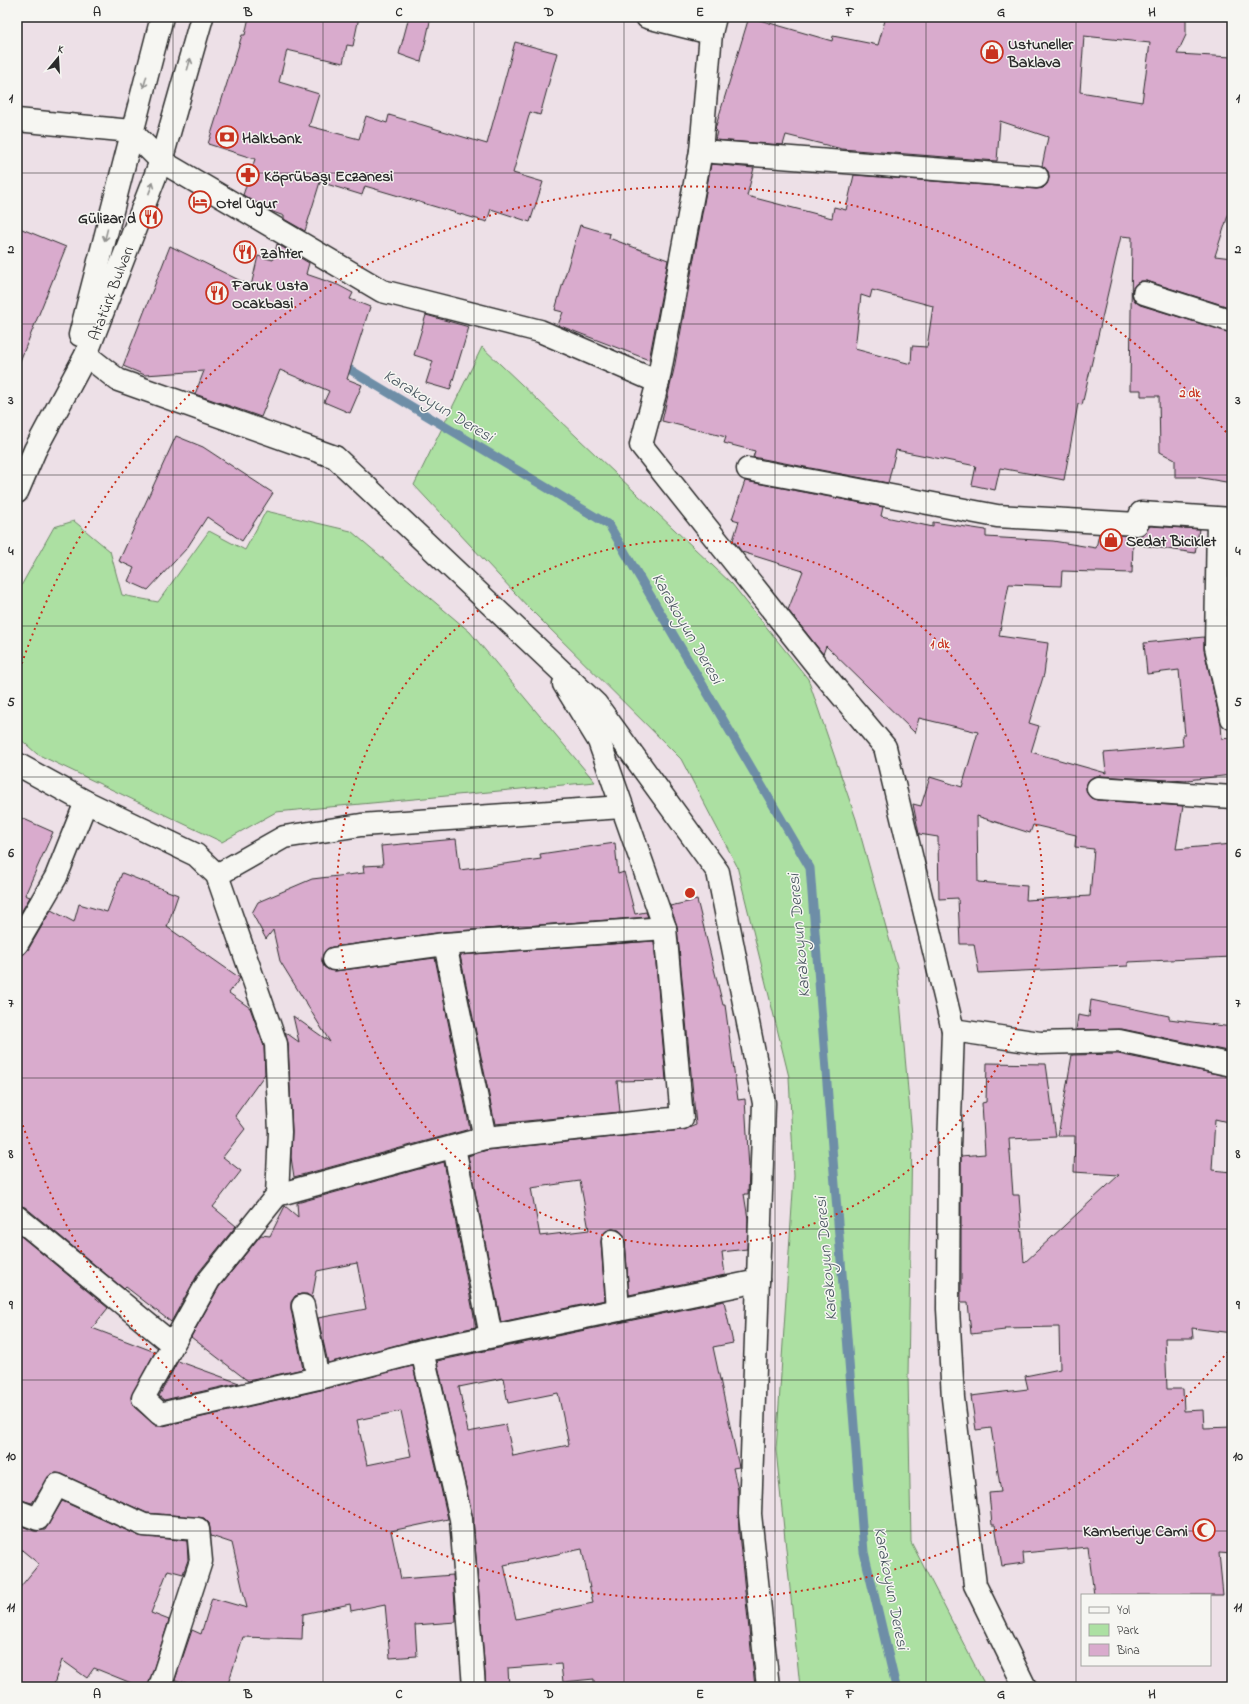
<svg xmlns="http://www.w3.org/2000/svg" width="1249" height="1704" viewBox="0 0 1249 1704" font-family="'Indie Flower',sans-serif">
<rect width="100%" height="100%" fill="#ede0e7"/>
<filter id="ink" filterUnits="userSpaceOnUse"><feTurbulence type="fractalNoise" baseFrequency=".025" numOctaves="2"/><feDisplacementMap in="SourceGraphic" scale="8" xChannelSelector="R" yChannelSelector="G"/><feConvolveMatrix kernelMatrix="1 2 1 2 8 2 1 2 1" color-interpolation-filters="sRGB"/></filter>
<g filter="url(#ink)">
<g fill="#ace0a2" stroke="#6c8666">
<path d="M482,347L732,584L808,679L856,819L897,967L912,1135L908,1375L911,1542L986,1687H800L776,1450L794,1176L789,1077L737,866L681,759L529,608L414,485Z"/>
<path d="M266,511L351,531L470,632L595,782L276,812L222,842L37,754L17,736V593L54,527L74,521L110,551L122,595L158,602L209,531L245,550Z"/>
</g>
<g fill="none" stroke-linecap="round" stroke-linejoin="round">
<path stroke="#6e8ea7" stroke-width="9" d="M339,363L609,525L810,868L864,1552L896,1687"/>
</g>
<g fill="#d9abcd" stroke="#2b2b2b" fill-rule="evenodd">
<path d="M249,17H359L353,46L347,45L343,63L287,50L279,82L319,94L309,126L359,139L366,116L387,123L389,115L487,144L515,42L557,53L540,115L530,112L513,173L543,182L530,222L491,209L487,222L365,186L362,195L320,182L305,231L284,219V216L273,212L243,195L255,159L208,144L242,35H245Z"/>
<path d="M409,17H431L421,62L399,54Z"/>
<path d="M749,17L832,41L833,36L878,45L886,17H1186V35L1177,54L1232,57V203L1215,256L1232,258V308L1147,281H1141L1136,284L1132,289V295L1135,301L1140,305L1232,333V483L1196,477H1175V460L1160,452L1159,396H1141V390H1130L1132,237L1121,236L1082,405L1078,404L1064,480L1000,468L995,490L972,485L976,466L896,450L888,483L753,457L755,451L724,443L726,437L662,421L674,369L711,164L754,168L747,196L832,218L834,207L846,210L854,175L1036,189L1043,188L1047,184L1049,178L1048,171L1042,166L1048,137L1000,121L997,161L842,149L786,135L783,145L715,140L717,131L715,129ZM1084,36L1150,43L1142,102L1080,92ZM872,290L933,306L927,347L912,346L911,364L855,349L861,295L870,298Z"/>
<path d="M580,225L610,234L609,238L668,260L649,360L558,325L563,312L555,310Z"/>
<path d="M17,227L66,247L18,366H17Z"/>
<path d="M277,244L309,263L306,274L338,285L353,293L350,299L370,307L347,379L362,385L350,413L324,402L329,391L280,370L261,417L195,394L204,371L145,375L123,366L170,246L251,286L258,256L273,260Z"/>
<path d="M426,315L469,327L450,390L426,383L433,361L414,355Z"/>
<path d="M176,436L203,447L273,493L242,541L207,517L187,548L148,590L128,581L134,568L119,561Z"/>
<path d="M745,481L883,507L881,516L933,527V522L986,530V537L1053,541L1096,548L1099,534L1137,536L1144,534L1150,526L1199,529L1195,553L1133,544L1132,573L1062,571L1061,586L1009,584L999,636L1048,643L1044,674L1029,723L1039,726L1031,752L1106,773L1104,753L1183,746L1182,735H1185L1179,670L1147,674L1144,643L1204,637V650L1221,724L1222,739L1229,738L1232,775L1187,780V781L1098,776L1093,777L1088,781L1086,788L1087,793L1091,798L1097,800L1183,806L1176,849L1232,844V957L1128,962V966L979,973L974,944H960L958,898L939,899L938,837L919,834L913,804L921,806L930,777L962,787L978,732L919,718L915,733L826,646L823,654L788,610L803,571L742,552L733,540L739,521L732,519ZM977,816L1030,833L1033,825L1076,835L1075,847L1094,849L1090,896L1026,900L1027,886L978,882Z"/>
<path d="M17,816L53,832L25,895L30,897L17,919Z"/>
<path d="M456,839L460,870L541,859L540,854L615,843L618,874L624,872L635,914L646,912L648,917L444,932L332,947L327,949L323,954L322,961L324,967L329,970L335,971L435,958L470,1129L294,1177L291,1157L292,1131L288,1043L285,1032L299,1042L293,1016L330,1042L280,961L273,930L266,939L252,913L258,902L312,879L364,873L363,866L383,865L381,846Z"/>
<path d="M122,873L178,895L167,927L240,978L229,993L250,1008L264,1046L265,1074L235,1116L245,1129L223,1157L241,1171L213,1207L236,1226L199,1272L171,1322L126,1287L124,1289L25,1207L17,1205V956L23,955L28,950L51,910L74,922L79,904L107,912Z"/>
<path d="M697,900L723,1005H725L738,1100L745,1099L749,1169L748,1194H744L748,1219L747,1249L722,1252L725,1275L629,1295L625,1240L623,1234L619,1230L612,1229L606,1231L602,1236L601,1242L605,1300L501,1322L468,1156L487,1150L683,1130L696,1125L677,927L670,906ZM580,1181L589,1230L540,1236L531,1188Z"/>
<path d="M654,941L666,1080L617,1081L620,1112L495,1124L460,955Z"/>
<path d="M1091,1000L1169,1016V1019L1232,1027V1052L1122,1029L1076,1030L1078,1015L1089,1017Z"/>
<path d="M1118,1054L1232,1077V1123L1215,1119L1212,1170L1232,1172V1333L1192,1328L1193,1338H1165L1167,1389H1183L1184,1411L1203,1410L1204,1428L1232,1427V1554L1219,1553L1223,1595H1094L1088,1547L1023,1553L1024,1563L1002,1566L995,1525H992L989,1493L1001,1492L991,1428L976,1430L971,1396L1028,1389L1025,1376L1060,1369L1059,1327L1004,1328L1005,1330L971,1334L968,1302H961V1156L985,1154L982,1103L986,1102L987,1063L1046,1064L1056,1137L1009,1139L1013,1195H1019L1024,1263L1119,1175L1074,1172L1075,1136H1058L1072,1055Z"/>
<path d="M444,1162L476,1327L419,1339L328,1363L318,1318L366,1309L357,1263L317,1271L312,1298L307,1294H301L295,1296L291,1302V1309L303,1369L248,1381L191,1337L219,1287L261,1235L270,1236L285,1206L298,1217L297,1203Z"/>
<path d="M17,1233L108,1308L92,1328L155,1352L131,1397L134,1407L156,1426H163L321,1390L413,1366L448,1519L391,1531L401,1579L453,1575L456,1622L415,1625L417,1656L390,1658L385,1604L351,1611L350,1604L303,1614L302,1639L243,1637L227,1687H200L175,1680L192,1630L201,1634L212,1598L247,1608L232,1543L211,1536L209,1523L204,1518L147,1513L62,1474L56,1473L50,1475L32,1503L17,1499ZM401,1411L411,1456L367,1465L357,1420Z"/>
<path d="M724,1301L733,1343L713,1347L739,1467L733,1468L738,1490L739,1534L755,1687H594V1679L563,1682L561,1664L508,1668L509,1687H486L473,1518L437,1361ZM503,1378L508,1403L558,1393L569,1445L513,1456L506,1425L468,1432L459,1387ZM582,1549L593,1603L516,1619L504,1565Z"/>
<path d="M178,1361L239,1383L164,1400L159,1396Z"/>
<path d="M62,1501L139,1536L187,1541L188,1560L183,1574L168,1570L151,1613L169,1620L148,1687H141L94,1668L87,1678L62,1660L53,1687H17V1591L39,1564L17,1546V1524L34,1531L45,1530Z"/>
</g>
<g fill="none" stroke-linecap="round" stroke-linejoin="round">
<g stroke="#2b2b2b" stroke-width="25">
<g id="street">
<path d="M647,17L711,33"/>
<path d="M715,17L711,33L701,151L658,382L641,445L817,666L885,747L953,1030L949,1148L948,1309L953,1398L975,1585L1025,1687"/>
<path d="M17,120L131,131L161,161L382,291L540,331L658,382"/>
<path d="M701,151L1037,177"/>
<path d="M1144,293L1232,321"/>
<path d="M86,355L118,380L335,457L596,704L718,872L764,1103L750,1514L768,1687"/>
<path d="M748,469L997,516L1137,524L1141,513L1232,519"/>
<path d="M1218,519L1216,647L1232,718"/>
<path d="M17,764L86,802L196,855L217,875L276,1044L280,1132L277,1195L209,1280L143,1398L160,1414L318,1378L422,1351L758,1281"/>
<path d="M1098,788L1232,797"/>
<path d="M217,875L284,837L361,825L622,807"/>
<path d="M17,944L56,877L86,802"/>
<path d="M445,944L485,1138"/>
<path d="M334,959L445,944L665,928"/>
<path d="M953,1030L1040,1043L1119,1041L1232,1065"/>
<path d="M454,1147L491,1336"/>
<path d="M277,1195L485,1138L682,1118L665,928L599,741L564,684"/>
<path d="M17,1217L172,1344"/>
<path d="M613,1241L618,1310"/>
<path d="M303,1306L318,1378"/>
<path d="M422,1351L461,1519L474,1687"/>
<path d="M17,1511L38,1519L57,1485L144,1525L198,1529L201,1561L160,1687"/>
</g>
</g>
<g stroke="#2b2b2b" stroke-width="25">
<g id="secondary">
<path d="M80,335L162,17"/>
<path d="M17,492L35,450L86,355L161,161L202,17"/>
</g>
</g>
<use href="#street" stroke="#f6f6f2" stroke-width="22"/>
<use href="#secondary" stroke="#f6f6f2" stroke-width="22"/>
</g>
<defs><path id="oneway-shaft" d="M-6 0H5M1.5-3L5.5 0L1.5 3" fill="none" stroke-width="1.6" stroke-linecap="round" stroke-linejoin="round"/></defs>
<g stroke="#90908e">
<use href="#oneway-shaft" transform="translate(189 64) rotate(-74)"/>
<use href="#oneway-shaft" transform="translate(145 82) rotate(105)"/>
<use href="#oneway-shaft" transform="translate(151 188) rotate(-69)"/>
<use href="#oneway-shaft" transform="translate(106 235) rotate(104)"/>
</g>
</g>
<path fill="none" stroke="#2b2b2b" stroke-width="1" stroke-opacity="0.55" d="M173,17V1687M323,17V1687M474,17V1687M624,17V1687M775,17V1687M926,17V1687M1076,17V1687M17,173H1232M17,324H1232M17,475H1232M17,626H1232M17,777H1232M17,927H1232M17,1078H1232M17,1229H1232M17,1380H1232M17,1531H1232"/>
<g fill="none" stroke="#c8321e" stroke-width="2" stroke-dasharray="2 4">
<circle cx="690" cy="893" r="353"/>
<path d="M1232 1347A707 707 0 0 1 18 1111M18 675A707 707 0 0 1 1232 439"/>
</g>
<defs>
<g id="shop-ring" transform="scale(1.15)"><circle r="9.5" fill="#f6f6f2" stroke="#c8321e" stroke-width="1.5"/><path d="M-5-2.5h2.3a2.7 3.5 0 0 1 5.4 0H5L5.5 6h-11ZM-1.5-2.5h3a1.5 2.3 0 0 0-3 0Z" fill="#c8321e"/></g>
<g id="bank-ring" transform="scale(1.15)"><circle r="9.5" fill="#f6f6f2" stroke="#c8321e" stroke-width="1.5"/><path d="M-6-4H6V4H-6ZM0-2.3a2.3 2.3 0 1 0 0 4.6a2.3 2.3 0 1 0 0-4.6Z" fill="#c8321e"/></g>
<g id="pharmacy-ring" transform="scale(1.15)"><circle r="9.5" fill="#f6f6f2" stroke="#c8321e" stroke-width="1.5"/><path d="M-2-6h4v4h4v4h-4v4h-4v-4h-4v-4h4Z" fill="#c8321e"/></g>
<g id="hotel-ring" transform="scale(1.15)"><circle r="9.5" fill="#f6f6f2" stroke="#c8321e" stroke-width="1.5"/><path d="M-6-4.5h1.5V1H6V5H4.5V3h-9V5H-6ZM-4 0a1.8 1.8 0 1 1 3.6 0ZM.5 0V-2.5h3Q6-2.5 6 0Z" fill="#c8321e"/></g>
<g id="restaurant-ring" transform="scale(1.15)"><circle r="9.5" fill="#f6f6f2" stroke="#c8321e" stroke-width="1.5"/><path d="M-5-6h1v4h1v-4h1v4h1v-4h1v5L-1.5 .5V6h-2V.5L-5-1ZM5-6V6H3V1.5H1.5Q1.5-4 5-6Z" fill="#c8321e"/></g>
<g id="mosque-ring" transform="scale(1.15)"><circle r="9.5" fill="#f6f6f2" stroke="#c8321e" stroke-width="1.5"/><path d="M3.5-4.9A6 6 0 1 0 3.5 4.9A5 5 0 1 1 3.5-4.9Z" fill="#c8321e"/></g>
</defs>
<g fill-rule="evenodd">
<use href="#shop-ring" x="992" y="52"/>
<use href="#bank-ring" x="227" y="137"/>
<use href="#pharmacy-ring" x="248" y="175"/>
<use href="#hotel-ring" x="200" y="202"/>
<use href="#restaurant-ring" x="151" y="217"/>
<use href="#restaurant-ring" x="245" y="252"/>
<use href="#restaurant-ring" x="217" y="293"/>
<use href="#shop-ring" x="1111" y="540"/>
<use href="#mosque-ring" x="1204" y="1530"/>
</g>
<g text-anchor="middle" stroke-width="3" stroke-linejoin="round" paint-order="stroke">
<g font-size="16" font-weight="bold" fill="#2b2b2b" stroke="#f6f6f2" text-anchor="start">
<text x="1008" y="49">Ustuneller<tspan x="1008" dy="18">Baklava</tspan></text>
<text x="242" y="143">Halkbank</text>
<text x="264" y="181">Köprübaşı Eczanesi</text>
<text x="216" y="208">Otel Ugur</text>
<text x="136" y="223" text-anchor="end">Gülizar d</text>
<text x="260" y="258">Zahter</text>
<text x="232" y="290">Faruk Usta<tspan x="232" dy="18">Ocakbasi</tspan></text>
<text x="1126" y="546">Sedat Biciklet</text>
<text x="1188" y="1536" text-anchor="end">Kamberiye Cami</text>
</g>
<g font-size="16" fill="#2b2b2b" stroke="#f6f6f2">
<text transform="translate(110 293) rotate(-69)" y="6">Atatürk Bulvarı</text>
</g>
<g font-size="17" font-style="italic" fill="#47545e" stroke="#f6f6f2">
<text transform="translate(439 405) rotate(31)" y="6">Karakoyun Deresi</text>
<text transform="translate(688 628) rotate(60)" y="6">Karakoyun Deresi</text>
<text transform="translate(798 936) rotate(-95)" y="6">Karakoyun Deresi</text>
<text transform="translate(825 1259) rotate(-95)" y="6">Karakoyun Deresi</text>
<text transform="translate(892 1588) rotate(79)" y="6">Karakoyun Deresi</text>
</g>
</g>
<circle cx="690" cy="893" r="6" fill="#c8321e" stroke="#f6f6f2" stroke-width="2"/>
<g font-size="12" text-anchor="middle" font-weight="bold" fill="#c8321e" stroke="#f6f6f2" stroke-width="3" stroke-linejoin="round" paint-order="stroke">
<text x="1190" y="397">2 dk</text>
<text x="940" y="648">1 dk</text>
</g>
<rect width="1249" height="1704" fill="none" stroke="#f6f6f2" stroke-width="44"/>
<rect x="1081" y="1594" width="130" height="72" fill="#f6f6f2" stroke="#a5a5a2"/>
<rect x="1089" y="1607" width="20" height="6" fill="#f6f6f2" stroke="#a5a5a2"/>
<text x="1117" y="1614" font-size="12" fill="#2b2b2b">Yol</text>
<rect x="1089" y="1624" width="20" height="12" fill="#ace0a2" stroke="#a5a5a2"/>
<text x="1117" y="1634" font-size="12" fill="#2b2b2b">Park</text>
<rect x="1089" y="1644" width="20" height="12" fill="#d9abcd" stroke="#a5a5a2"/>
<text x="1117" y="1654" font-size="12" fill="#2b2b2b">Bina</text>
<g transform="translate(58 58) rotate(18)" stroke="#f6f6f2" stroke-width="3" paint-order="stroke">
<path d="M0-3L7 15L0 10L-7 15Z" fill="#2b2b2b"/>
<text y="-6" font-size="11" font-weight="bold" text-anchor="middle" fill="#2b2b2b">K</text>
</g>
<rect x="22" y="22" width="1205" height="1660" fill="none" stroke="#2b2b2b" stroke-width="1.5"/>
<g font-size="13" text-anchor="middle" font-weight="bold" fill="#2b2b2b">
<text x="97" y="16">A</text>
<text x="248" y="16">B</text>
<text x="399" y="16">C</text>
<text x="549" y="16">D</text>
<text x="700" y="16">E</text>
<text x="850" y="16">F</text>
<text x="1001" y="16">G</text>
<text x="1152" y="16">H</text>
<text x="11" y="102">1</text>
<text x="1238" y="102">1</text>
<text x="11" y="253">2</text>
<text x="1238" y="253">2</text>
<text x="11" y="404">3</text>
<text x="1238" y="404">3</text>
<text x="11" y="555">4</text>
<text x="1238" y="555">4</text>
<text x="11" y="706">5</text>
<text x="1238" y="706">5</text>
<text x="11" y="857">6</text>
<text x="1238" y="857">6</text>
<text x="11" y="1007">7</text>
<text x="1238" y="1007">7</text>
<text x="11" y="1158">8</text>
<text x="1238" y="1158">8</text>
<text x="11" y="1309">9</text>
<text x="1238" y="1309">9</text>
<text x="11" y="1460">10</text>
<text x="1238" y="1460">10</text>
<text x="11" y="1611">11</text>
<text x="1238" y="1611">11</text>
<text x="97" y="1698">A</text>
<text x="248" y="1698">B</text>
<text x="399" y="1698">C</text>
<text x="549" y="1698">D</text>
<text x="700" y="1698">E</text>
<text x="850" y="1698">F</text>
<text x="1001" y="1698">G</text>
<text x="1152" y="1698">H</text>
</g>
</svg>
